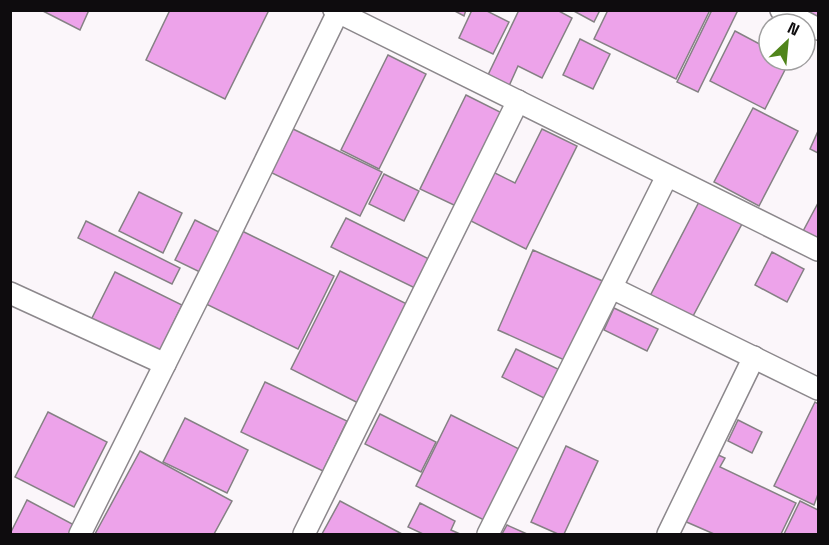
<svg xmlns="http://www.w3.org/2000/svg" width="829" height="545" viewBox="0 0 829 545" font-family="'Space Grotesk',sans-serif">
<rect width="100%" height="100%" fill="#fbf6fa"/>
<g fill="#eda3ea" stroke="#858184" stroke-width="1.5">
<path d="M41,10H89L80,30Z"/>
<path d="M170,10H269L225,99L146,60Z"/>
<path d="M453,10H466L464,16Z"/>
<path d="M472,10H485L509,22L493,54L459,38Z"/>
<path d="M519,10H557L572,18L542,78L518,66L509,86L488,75Z"/>
<path d="M572,10H600L594,22Z"/>
<path d="M608,10H710L676,79L594,39Z"/>
<path d="M712,10H738L698,92L677,82Z"/>
<path d="M792,10H818V23Z"/>
<path d="M735,31L769,49V60H790L765,109L710,81Z"/>
<path d="M580,39L610,54L593,89L563,75Z"/>
<path d="M388,55L426,74L379,169L341,150Z"/>
<path d="M466,95L502,113L456,206L420,189Z"/>
<path d="M753,108L798,131L759,206L714,182Z"/>
<path d="M291,128L382,172L360,216L270,172Z"/>
<path d="M542,129L577,146L526,249L469,220L493,172L515,183Z"/>
<path d="M818,131V153L810,149Z"/>
<path d="M384,174L419,191L404,221L369,204Z"/>
<path d="M139,192L182,213L163,253L119,231Z"/>
<path d="M700,200L743,222L692,318L650,296Z"/>
<path d="M818,203V244L801,235Z"/>
<path d="M346,218L431,260L417,289L331,247Z"/>
<path d="M195,220L223,234L204,274L175,260Z"/>
<path d="M86,221L180,268L172,284L78,238Z"/>
<path d="M240,230L334,276L298,349L204,303Z"/>
<path d="M533,250L607,283L571,363L498,330Z"/>
<path d="M772,252L804,269L787,302L755,285Z"/>
<path d="M340,271L415,308L366,407L291,369Z"/>
<path d="M115,272L182,305L157,357L89,324Z"/>
<path d="M614,308L658,329L647,351L604,330Z"/>
<path d="M516,349L560,370L546,399L502,377Z"/>
<path d="M265,382L347,421L323,471L241,432Z"/>
<path d="M815,402L818,404V494L814,505L774,486Z"/>
<path d="M48,412L107,442L74,507L15,477Z"/>
<path d="M380,414L436,442L421,472L365,444Z"/>
<path d="M451,415L519,449L484,520L416,486Z"/>
<path d="M185,418L248,450L227,493L163,462Z"/>
<path d="M738,420L762,432L752,453L728,441Z"/>
<path d="M566,446L598,461L564,534H558L531,522Z"/>
<path d="M140,451L232,501L214,534H95Z"/>
<path d="M714,453L725,458L720,467L796,503L781,534H714L682,520Z"/>
<path d="M27,500L76,526L71,534H10Z"/>
<path d="M340,501L402,534H322Z"/>
<path d="M800,501L818,510V534H784Z"/>
<path d="M420,503L455,521L451,530L460,534H423L408,527Z"/>
<path d="M507,525L527,534H502Z"/>
</g>
<g fill="none" stroke-linecap="round" stroke-linejoin="round">
<g stroke="#8c888c" stroke-width="24">
<g id="minor">
<path d="M334,10L818,250"/>
<path d="M781,10L818,29"/>
<path d="M612,288L818,389"/>
<path d="M10,293L165,364"/>
<path d="M80,534L219,256L338,12"/>
<path d="M304,534L518,101"/>
<path d="M488,534L667,176"/>
<path d="M668,534L754,357"/>
</g>
</g>
<use href="#minor" stroke="#fff" stroke-width="21"/>
</g>
<rect width="829" height="545" fill="none" stroke="#0e0c0e" stroke-width="24"/>
<g transform="translate(787 42) rotate(26)"><circle r="28" fill="#ffffff" stroke="#9f9e9f" stroke-width="1.5"/>
<path d="M0-4.5L10 22L0 15L-10 22Z" fill="#50851b"/>
<text y="-9" font-size="16" font-weight="bold" text-anchor="middle" fill="#0e0c0e">N</text>
</g>
</svg>
